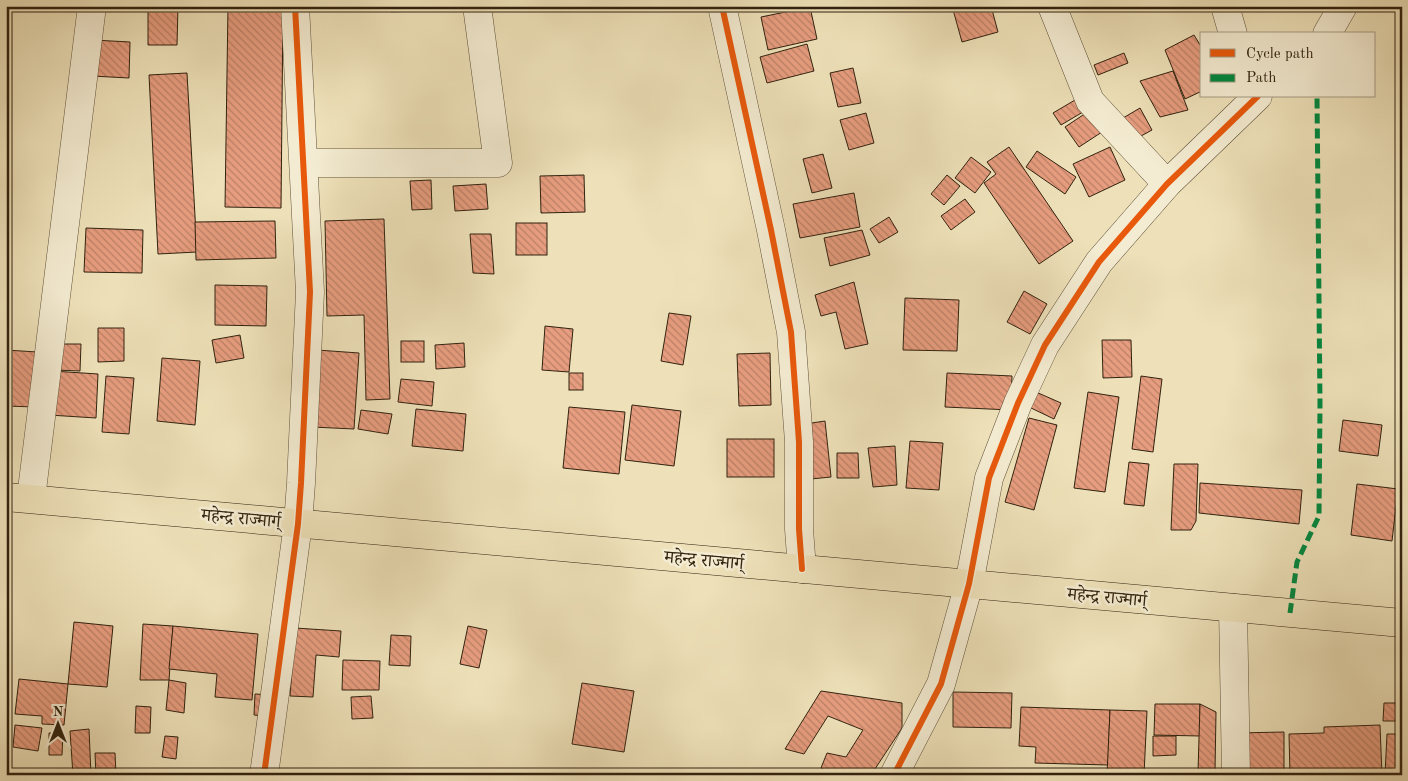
<svg xmlns="http://www.w3.org/2000/svg" width="1408" height="781" viewBox="0 0 1408 781" font-family="'Old Standard TT','Noto Serif Devanagari',serif">
<defs>
<pattern id="building-back-hatch" width="6" height="6" patternUnits="userSpaceOnUse" patternTransform="scale(1.25)"><rect width="6" height="6" fill="#e79d7f"/><path d="M-1 5l2 2M0 0l6 6M5-1l2 2" fill="none" stroke="#bc8066"/></pattern>
</defs>
<rect width="100%" height="100%" fill="#eee1b9"/>
<filter id="stains"><feTurbulence type="fractalNoise" baseFrequency=".004" numOctaves="4"/><feColorMatrix values="0 0 0 0 .2 0 0 0 0 .09 0 0 0 0 .02 0 0 0 .5 -.17"/></filter>
<radialGradient id="worn" r=".72"><stop offset=".6" stop-color="#630" stop-opacity="0"/><stop offset="1" stop-color="#630" stop-opacity=".3"/></radialGradient>
<g fill="url(#building-back-hatch)" stroke="#31220f">
<path d="M148,6H178L177,45H148Z"/>
<path d="M228,6H283L281,208L225,207Z"/>
<path d="M391,6H469V9L391,12Z"/>
<path d="M952,6H991L998,32L962,42Z"/>
<path d="M810,7L817,39L768,50L761,17Z"/>
<path d="M1194,35L1202,48V91L1185,99L1165,50Z"/>
<path d="M93,40L130,42L129,78L92,76Z"/>
<path d="M807,44L814,71L767,83L760,57Z"/>
<path d="M1124,53L1128,63L1098,75L1094,65Z"/>
<path d="M853,68L861,103L838,107L830,73Z"/>
<path d="M1173,71L1188,110L1160,117L1140,81Z"/>
<path d="M187,73L197,252L158,254L149,75Z"/>
<path d="M1075,100L1083,112L1061,125L1053,113Z"/>
<path d="M1140,108L1152,130L1130,142L1118,121Z"/>
<path d="M1089,111L1102,132L1079,147L1065,127Z"/>
<path d="M866,113L874,143L849,150L840,120Z"/>
<path d="M1009,147L1073,241L1039,264L984,183L996,174L987,162Z"/>
<path d="M1110,147L1125,180L1089,197L1073,164Z"/>
<path d="M1037,151L1076,177L1065,194L1026,167Z"/>
<path d="M823,154L832,188L812,193L803,159Z"/>
<path d="M971,157L991,172L975,193L955,178Z"/>
<path d="M584,175L585,212L541,213L540,176Z"/>
<path d="M947,175L960,186L944,205L931,194Z"/>
<path d="M431,180L432,209L412,210L410,181Z"/>
<path d="M486,184L488,209L455,211L453,186Z"/>
<path d="M854,193L860,227L800,238L793,204Z"/>
<path d="M965,199L975,212L951,230L941,216Z"/>
<path d="M889,217L898,232L879,243L870,229Z"/>
<path d="M384,219L390,399L366,400L364,315L327,316L325,221Z"/>
<path d="M275,221L276,258L196,260L195,222Z"/>
<rect x="516" y="223" width="31" height="32"/>
<path d="M86,228L143,230L142,273L84,272Z"/>
<path d="M862,230L870,255L830,266L824,238Z"/>
<path d="M470,234H491L494,274L473,273Z"/>
<path d="M854,282L868,344L845,349L836,312L821,316L815,295Z"/>
<path d="M215,285L267,286L266,326L215,325Z"/>
<path d="M1024,291L1047,304L1030,334L1007,322Z"/>
<path d="M905,298L959,300L957,351L903,350Z"/>
<path d="M669,313L691,316L683,365L661,361Z"/>
<path d="M545,326L573,329L569,372L542,370Z"/>
<path d="M98,328H124V361L98,362Z"/>
<path d="M240,335L244,358L216,363L212,340Z"/>
<path d="M1102,340H1131L1132,377L1103,378Z"/>
<rect x="401" y="341" width="23" height="21"/>
<path d="M464,343L465,367L436,369L435,345Z"/>
<path d="M55,344H81L80,371L54,370Z"/>
<path d="M6,350L37,352L35,407L6,406Z"/>
<path d="M317,350L359,353L354,429L312,427Z"/>
<path d="M770,353L771,405L739,406L737,354Z"/>
<path d="M162,358L200,361L195,425L157,421Z"/>
<path d="M52,371L98,374L96,418L49,415Z"/>
<rect x="569" y="373" width="14" height="17"/>
<path d="M947,373L1012,376L1011,410L945,407Z"/>
<path d="M106,376L134,378L129,434L102,432Z"/>
<path d="M1141,376L1162,379L1153,452L1132,449Z"/>
<path d="M401,379L434,382L432,406L398,402Z"/>
<path d="M1036,392L1061,403L1054,419L1029,407Z"/>
<path d="M1088,392L1119,397L1105,492L1074,488Z"/>
<path d="M632,405L681,411L674,466L625,460Z"/>
<path d="M569,407L625,412L619,474L563,468Z"/>
<path d="M416,409L466,414L463,451L412,446Z"/>
<path d="M361,410L392,414L388,434L358,429Z"/>
<path d="M1029,418L1057,425L1034,510L1005,502Z"/>
<path d="M1343,420L1382,425L1378,456L1339,451Z"/>
<path d="M825,421L831,477L811,479L805,424Z"/>
<rect x="727" y="439" width="47" height="38"/>
<path d="M910,441L943,443L939,490L906,488Z"/>
<path d="M895,446L897,485L873,487L868,448Z"/>
<path d="M837,453H858L859,478H837Z"/>
<path d="M1129,462L1149,464L1144,506L1124,504Z"/>
<path d="M1174,464H1198L1196,521L1191,530H1171Z"/>
<path d="M1200,483L1302,490L1299,524L1199,513Z"/>
<path d="M1357,484L1398,489L1392,541L1351,535Z"/>
<path d="M74,622L113,626L107,687L68,684Z"/>
<path d="M143,624L173,626L169,680H140Z"/>
<path d="M173,626L258,634L252,700L215,697L217,674L169,669Z"/>
<path d="M468,626L487,630L479,668L460,664Z"/>
<path d="M295,628L341,631L339,657L316,655L313,697L290,696Z"/>
<path d="M391,635L411,636L410,666L389,665Z"/>
<path d="M343,660L380,661L379,690H342Z"/>
<path d="M19,679L68,684L64,725L42,724V716L15,714Z"/>
<path d="M169,680L186,683L184,713L166,710Z"/>
<path d="M582,683L634,691L624,752L572,744Z"/>
<path d="M821,691L902,703V728L871,775H834L821,768L827,753L846,757L863,730L828,716L804,754L785,749Z"/>
<path d="M953,692L1012,693L1011,728L953,727Z"/>
<path d="M255,694L273,695L271,717L254,715Z"/>
<path d="M371,696L373,718L352,719L351,697Z"/>
<path d="M1384,703H1402V721H1383Z"/>
<path d="M1155,704H1200V736L1154,735Z"/>
<path d="M1200,704L1216,712L1215,772H1198Z"/>
<path d="M136,706L151,707L150,733H135Z"/>
<path d="M1021,707L1110,710L1108,765L1035,763L1036,747L1019,746Z"/>
<path d="M1110,710L1147,711L1144,775H1107Z"/>
<path d="M15,725L42,728L38,751L13,747Z"/>
<path d="M1380,725L1382,775H1290L1289,734L1324,733V727Z"/>
<path d="M89,729L91,775H73L70,731Z"/>
<path d="M1284,732V775H1236L1237,733Z"/>
<path d="M49,733H63L62,755H49Z"/>
<path d="M1387,734H1402V775H1385Z"/>
<path d="M165,736L178,737L176,759L162,757Z"/>
<path d="M1153,736H1176V755L1153,756Z"/>
<path d="M95,753H115L116,775H96Z"/>
</g>
<g fill="none" stroke-linecap="round" stroke-linejoin="round">
<g stroke="#60523a" stroke-width="29">
<g id="minor">
<path d="M722,6L771,230L791,332L799,442V529L802,569"/>
<path d="M1052,6L1090,101L1167,184"/>
<path d="M1225,6L1233,34"/>
<path d="M1327,34L1343,6"/>
<path d="M304,163H498L477,6"/>
<path d="M31,498L92,6"/>
<path d="M1233,608L1236,775"/>
<path d="M264,775L298,524L301,483L310,292L295,6"/>
<path d="M894,775L941,684L969,584L989,478L1018,403L1045,345L1099,262L1167,184L1258,96"/>
</g>
</g>
<g stroke="#31220f" stroke-width="29">
<path id="highway" d="M6,497L1402,623"/>
</g>
<use href="#minor" stroke="#f4ecd2" stroke-width="28"/>
<use href="#highway" stroke="#eee1b9" stroke-width="28"/>
<path stroke="#00873e" stroke-width="5" stroke-dasharray="10 5" stroke-linecap="butt" d="M1290,613L1297,562L1319,516L1320,404L1317,96"/>
<g stroke="#f4ecd2" stroke-width="9">
<g id="cycleway">
<path d="M722,6L771,230L791,332L799,442V529L802,569"/>
<path d="M264,775L298,524L301,483L310,292L295,6"/>
<path d="M894,775L941,684L969,584L989,478L1018,403L1045,345L1099,262L1167,184L1258,96"/>
</g>
</g>
<use href="#cycleway" stroke="#e8590c" stroke-width="6"/>
</g>
<g text-anchor="middle" stroke-width="5" stroke-linejoin="round" paint-order="stroke">
<g font-size="18" fill="#31220f" stroke="#f4ecd2">
<text transform="translate(241 518) rotate(5)" y="6">महेन्द्र राज्मार्ग्</text>
<text transform="translate(704 560) rotate(5)" y="6">महेन्द्र राज्मार्ग्</text>
<text transform="translate(1107 597) rotate(5)" y="6">महेन्द्र राज्मार्ग्</text>
</g>
</g>
<rect width="1408" height="781" fill="none" stroke="#eee1b9" stroke-width="25"/>
<rect x="8" y="8" width="1393" height="766" fill="none" stroke="#31220f" stroke-width="2.5"/>
<rect x="12" y="12" width="1383" height="756" fill="none" stroke="#31220f"/>
<rect x="1200" y="32" width="175" height="65" fill="#f4ecd2" stroke="#a69b84"/>
<rect x="1210" y="49" width="25" height="8" fill="#e8590c" stroke="#a69b84"/>
<text x="1246" y="58" font-size="15" fill="#31220f">Cycle path</text>
<rect x="1210" y="74" width="25" height="8" fill="#00873e" stroke="#a69b84"/>
<text x="1246" y="82" font-size="15" fill="#31220f">Path</text>
<g transform="translate(58 724)" stroke="#f4ecd2" stroke-width="4" paint-order="stroke">
<path d="M0-4L9 19L0 12L-9 19Z" fill="#31220f"/>
<text y="-8" font-size="14" font-weight="bold" text-anchor="middle" fill="#31220f">N</text>
</g>
<rect width="100%" height="100%" filter="url(#stains)"/>
<rect width="100%" height="100%" fill="url(#worn)"/>
</svg>
